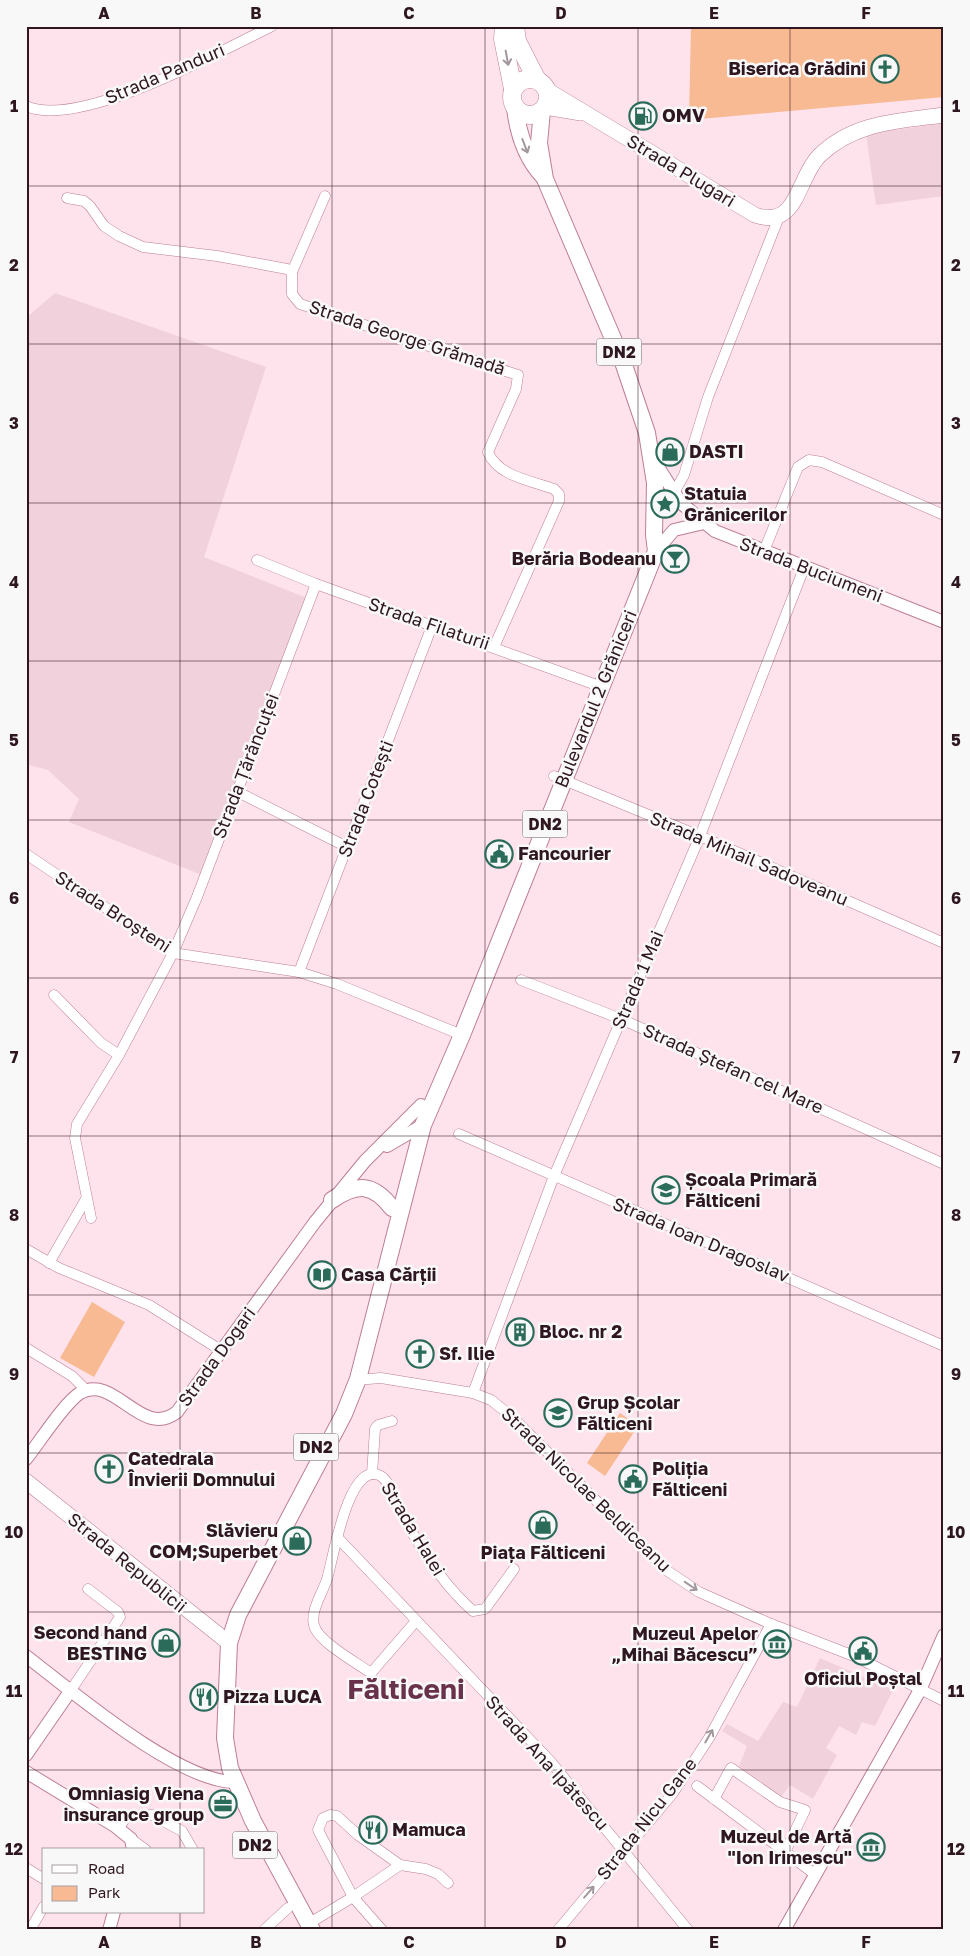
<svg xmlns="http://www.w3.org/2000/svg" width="970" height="1956" viewBox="0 0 970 1956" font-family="'Golos Text',sans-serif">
<rect width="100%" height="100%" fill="#fee2ec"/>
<g fill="#f0d1dc">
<path d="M944,123V196L876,205L866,134Z"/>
<path d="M55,293L266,367L204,557L307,598L202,875L69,822L79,799L48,770L26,764V318Z"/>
<path d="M820,1658L893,1690L875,1726L862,1722L856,1735L839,1726L826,1748L837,1755L813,1799L790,1785L781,1797L739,1766L747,1746L722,1731L727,1724L758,1741L783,1702L797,1707Z"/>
</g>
<g fill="#f8ba93">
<path d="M691,26H944V97L689,120Z"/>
<path d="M92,1302L125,1322L94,1377L60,1358Z"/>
<path d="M620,1413L638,1426L605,1476L587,1463Z"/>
</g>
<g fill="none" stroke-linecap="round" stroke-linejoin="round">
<g stroke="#bd7e98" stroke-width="11">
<g id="minor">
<path d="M26,106C79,130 221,51 272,26"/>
<path d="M67,198L84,201L90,206L104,226L119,236L143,247L217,256L287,269L292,272V294L300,304L518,375L516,389L488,452C497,476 532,481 554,489L559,494V501L494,647"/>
<path d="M292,272L325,196"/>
<path d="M674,493L684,475L708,397L779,217"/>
<path d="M764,551L798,467L809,460L822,462L944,515"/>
<path d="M257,560L316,584L602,687"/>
<path d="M554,776L700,836L944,943"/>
<path d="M236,791L347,847"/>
<path d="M26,854L173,953L299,972L337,984L462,1035"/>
<path d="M299,972L432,626"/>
<path d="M521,980L621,1019L944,1164"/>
<path d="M54,995L101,1043L119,1055"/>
<path d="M459,1134L944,1346"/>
<path d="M91,1218L75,1138L77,1124L119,1055L173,953L197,897L316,584"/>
<path d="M26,1249L59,1268L149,1305L222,1351"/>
<path d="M49,1263L86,1199"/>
<path d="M26,1348L72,1376L87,1391"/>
<path d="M355,1380L381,1378L473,1393L491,1400L511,1416L666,1570L699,1592L771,1624L854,1656L944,1701"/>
<path d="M473,1393L554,1176L700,836L804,568"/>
<path d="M372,1474L375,1429L378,1425L392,1421"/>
<path d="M337,1537L551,1762L688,1930"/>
<path d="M416,1621L371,1673C357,1663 317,1641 314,1625C310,1611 323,1592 327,1579C333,1560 348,1462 379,1475C390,1480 395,1500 400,1510C419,1547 442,1584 473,1611L485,1609L514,1569"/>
<path d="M71,1690L120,1617L118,1612L88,1589"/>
<path d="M697,1786L816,1875"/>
<path d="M714,1799L731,1768L780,1802L805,1810L785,1852"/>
<path d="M118,1829L127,1816L152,1815L182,1831L193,1850"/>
<path d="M131,1839L146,1850"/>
<path d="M26,1868L44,1879"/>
<path d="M308,1924L353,1897L400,1865"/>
<path d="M30,1930L44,1906"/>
<path d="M264,1930L288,1908"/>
<path d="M382,1930L353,1897L318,1830L323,1818L330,1815L337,1816L358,1835L400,1865L426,1869L438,1874L448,1883"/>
<path d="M558,1930L673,1793L709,1738L771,1624"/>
</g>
</g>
<g stroke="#bd7e98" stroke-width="14">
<g id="tertiary">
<path d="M653,459L681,503L715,531L944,622"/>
<path d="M656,551L674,530L704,523"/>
<path d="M387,1146L423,1125"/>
<path d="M26,1459C39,1443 64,1403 80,1393C115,1373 141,1440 177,1412L315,1222L365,1161L421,1105"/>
<path d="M26,1656C73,1692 178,1782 235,1782"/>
<path d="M26,1755L71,1690"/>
<path d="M26,1772L115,1826L131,1839L133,1850"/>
<path d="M109,1930L114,1912"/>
<path d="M784,1930L920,1690L944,1635"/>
</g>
</g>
<g stroke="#bd7e98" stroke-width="16">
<g id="secondary">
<path d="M547,90L755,215C798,230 797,178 819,156C853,122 899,121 944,115"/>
<path d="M545,107L581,113"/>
<path d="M26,1481L229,1643"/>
</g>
</g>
<g stroke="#bd7e98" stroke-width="18">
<g id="primary">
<path d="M515,108C518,133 526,158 543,176"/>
<path d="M332,1200C357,1183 373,1183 392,1208"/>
<path d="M312,1930L253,1821L230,1768L225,1738L229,1643L238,1615L344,1414L358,1379L423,1125L462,1035L656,551L654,535L655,483L647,433L623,362L545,179L539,143L542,111"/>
</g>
</g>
<g stroke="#bd7e98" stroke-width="19">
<g id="trunk">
<path d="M504,26L503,39L513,89"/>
<path d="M515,26L517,41L537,80"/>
<circle cx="530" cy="97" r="18"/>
</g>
</g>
<use href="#minor" stroke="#fff" stroke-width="10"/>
<use href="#tertiary" stroke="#fff" stroke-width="12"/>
<use href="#secondary" stroke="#fff" stroke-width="15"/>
<use href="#primary" stroke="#fff" stroke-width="16"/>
<use href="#trunk" stroke="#fff" stroke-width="18"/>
</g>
<defs><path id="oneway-shaft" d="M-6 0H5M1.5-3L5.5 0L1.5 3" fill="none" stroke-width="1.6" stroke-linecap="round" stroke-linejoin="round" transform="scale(1.25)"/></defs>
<g stroke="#a1979c">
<use href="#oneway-shaft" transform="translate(507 58) rotate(80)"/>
<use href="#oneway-shaft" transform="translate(525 146) rotate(69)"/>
<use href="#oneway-shaft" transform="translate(691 1586) rotate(34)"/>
<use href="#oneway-shaft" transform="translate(709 1736) rotate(-60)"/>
<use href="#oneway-shaft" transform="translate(589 1892) rotate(-49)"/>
</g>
<path fill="none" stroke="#2f1722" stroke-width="1" stroke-opacity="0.55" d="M180,26V1850M332,26V1930M485,26V1930M638,26V1930M790,26V1930M26,186H944M26,344H944M26,503H944M26,661H944M26,820H944M26,978H944M26,1136H944M26,1295H944M26,1453H944M26,1612H944M26,1770H944M180,1912V1930"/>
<defs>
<g id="church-ring" transform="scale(1.4375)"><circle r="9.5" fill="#f8f8f8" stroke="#2a6b5a" stroke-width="1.5"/><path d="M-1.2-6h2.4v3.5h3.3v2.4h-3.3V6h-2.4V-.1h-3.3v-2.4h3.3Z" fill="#2a6b5a"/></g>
<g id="fuel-ring" transform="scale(1.4375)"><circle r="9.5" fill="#f8f8f8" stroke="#2a6b5a" stroke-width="1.5"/><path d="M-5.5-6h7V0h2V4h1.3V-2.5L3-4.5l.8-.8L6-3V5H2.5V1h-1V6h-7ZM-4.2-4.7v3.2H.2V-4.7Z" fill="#2a6b5a"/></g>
<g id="shop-ring" transform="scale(1.4375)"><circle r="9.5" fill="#f8f8f8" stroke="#2a6b5a" stroke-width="1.5"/><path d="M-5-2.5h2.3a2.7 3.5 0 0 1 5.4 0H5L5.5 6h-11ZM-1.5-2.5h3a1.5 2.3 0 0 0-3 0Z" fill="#2a6b5a"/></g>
<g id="sight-ring" transform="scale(1.4375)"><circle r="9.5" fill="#f8f8f8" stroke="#2a6b5a" stroke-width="1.5"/><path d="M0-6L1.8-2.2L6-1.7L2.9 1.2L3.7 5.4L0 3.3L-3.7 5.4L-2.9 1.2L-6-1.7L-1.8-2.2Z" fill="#2a6b5a"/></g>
<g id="bar-ring" transform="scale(1.4375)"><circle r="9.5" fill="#f8f8f8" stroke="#2a6b5a" stroke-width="1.5"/><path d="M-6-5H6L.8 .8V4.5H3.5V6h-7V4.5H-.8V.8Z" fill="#2a6b5a"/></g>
<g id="civic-ring" transform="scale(1.4375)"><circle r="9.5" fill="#f8f8f8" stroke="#2a6b5a" stroke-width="1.5"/><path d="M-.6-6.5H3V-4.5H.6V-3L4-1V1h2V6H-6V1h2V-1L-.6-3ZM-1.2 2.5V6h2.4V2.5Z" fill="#2a6b5a"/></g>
<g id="school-ring" transform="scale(1.4375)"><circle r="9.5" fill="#f8f8f8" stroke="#2a6b5a" stroke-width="1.5"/><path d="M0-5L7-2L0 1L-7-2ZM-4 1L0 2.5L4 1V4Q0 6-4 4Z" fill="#2a6b5a"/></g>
<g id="library-ring" transform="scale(1.4375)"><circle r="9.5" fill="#f8f8f8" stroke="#2a6b5a" stroke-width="1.5"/><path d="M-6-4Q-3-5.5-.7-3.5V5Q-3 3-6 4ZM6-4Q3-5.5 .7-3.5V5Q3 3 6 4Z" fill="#2a6b5a"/></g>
<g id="building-ring" transform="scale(1.4375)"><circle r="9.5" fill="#f8f8f8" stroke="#2a6b5a" stroke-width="1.5"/><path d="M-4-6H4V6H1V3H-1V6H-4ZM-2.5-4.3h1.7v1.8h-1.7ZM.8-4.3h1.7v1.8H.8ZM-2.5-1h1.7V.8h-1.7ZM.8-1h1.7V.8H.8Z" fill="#2a6b5a"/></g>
<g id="museum-ring" transform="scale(1.4375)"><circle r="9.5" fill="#f8f8f8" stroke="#2a6b5a" stroke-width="1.5"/><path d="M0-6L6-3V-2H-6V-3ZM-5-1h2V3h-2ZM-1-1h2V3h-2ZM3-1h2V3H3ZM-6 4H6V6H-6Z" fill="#2a6b5a"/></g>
<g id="restaurant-ring" transform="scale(1.4375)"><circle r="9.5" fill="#f8f8f8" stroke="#2a6b5a" stroke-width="1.5"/><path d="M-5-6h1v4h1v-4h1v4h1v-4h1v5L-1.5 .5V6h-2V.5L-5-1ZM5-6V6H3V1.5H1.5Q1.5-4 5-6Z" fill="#2a6b5a"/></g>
<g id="office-ring" transform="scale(1.4375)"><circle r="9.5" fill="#f8f8f8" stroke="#2a6b5a" stroke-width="1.5"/><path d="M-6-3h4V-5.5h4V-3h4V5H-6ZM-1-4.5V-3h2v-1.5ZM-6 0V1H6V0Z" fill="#2a6b5a"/></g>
</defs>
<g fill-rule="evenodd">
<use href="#church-ring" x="885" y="69"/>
<use href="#fuel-ring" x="643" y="116"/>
<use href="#shop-ring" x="670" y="452"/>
<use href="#sight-ring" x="665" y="504"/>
<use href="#bar-ring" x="675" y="559"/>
<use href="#civic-ring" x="499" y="854"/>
<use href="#school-ring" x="666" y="1190"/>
<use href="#library-ring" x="322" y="1275"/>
<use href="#building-ring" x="520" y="1332"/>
<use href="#church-ring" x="420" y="1354"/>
<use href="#school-ring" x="558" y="1413"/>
<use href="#church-ring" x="109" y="1469"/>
<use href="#civic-ring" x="633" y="1479"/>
<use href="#shop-ring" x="543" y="1525"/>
<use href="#shop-ring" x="297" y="1541"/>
<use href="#shop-ring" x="166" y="1643"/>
<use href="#museum-ring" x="777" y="1644"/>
<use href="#civic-ring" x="863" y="1651"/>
<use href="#restaurant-ring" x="204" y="1697"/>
<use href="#office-ring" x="223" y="1804"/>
<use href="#restaurant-ring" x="373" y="1830"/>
<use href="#museum-ring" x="871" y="1847"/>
</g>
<g text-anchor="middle" stroke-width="5" stroke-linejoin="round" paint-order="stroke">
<g fill="#f8f8f8" stroke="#6b5a62" stroke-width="1">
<rect x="596.5" y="338.5" width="45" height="27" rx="4"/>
<rect x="522.5" y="810.5" width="45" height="27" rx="4"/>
<rect x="293.5" y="1433.5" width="45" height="27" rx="4"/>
<rect x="232.5" y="1831.5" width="45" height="27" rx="4"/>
</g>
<g font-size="16" font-weight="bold" fill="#2f1722">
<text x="619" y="358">DN2</text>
<text x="545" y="830">DN2</text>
<text x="316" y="1453">DN2</text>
<text x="255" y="1851">DN2</text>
</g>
<g font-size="18" font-weight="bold" fill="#2f1722" stroke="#f8f8f8" text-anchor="start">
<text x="866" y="75" text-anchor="end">Biserica Grădini</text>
<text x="662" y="122">OMV</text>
<text x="689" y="458">DASTI</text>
<text x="684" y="500">Statuia<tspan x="684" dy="21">Grănicerilor</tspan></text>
<text x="656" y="565" text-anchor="end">Berăria Bodeanu</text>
<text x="518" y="860">Fancourier</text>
<text x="685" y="1186">Școala Primară<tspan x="685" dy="21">Fălticeni</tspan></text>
<text x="341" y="1281">Casa Cărții</text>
<text x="539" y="1338">Bloc. nr 2</text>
<text x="439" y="1360">Sf. Ilie</text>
<text x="577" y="1409">Grup Școlar<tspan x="577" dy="21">Fălticeni</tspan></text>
<text x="128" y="1465">Catedrala<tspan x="128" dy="21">Învierii Domnului</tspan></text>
<text x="652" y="1475">Poliția<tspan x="652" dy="21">Fălticeni</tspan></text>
<text x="278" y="1537" text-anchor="end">Slăvieru<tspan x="278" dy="21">COM;Superbet</tspan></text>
<text x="543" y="1559" text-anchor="middle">Piața Fălticeni</text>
<text x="147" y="1639" text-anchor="end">Second hand<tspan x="147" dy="21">BESTING</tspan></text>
<text x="758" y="1640" text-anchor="end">Muzeul Apelor<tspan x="758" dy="21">„Mihai Băcescu”</tspan></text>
<text x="863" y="1685" text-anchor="middle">Oficiul Poștal</text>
<text x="223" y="1703">Pizza LUCA</text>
<text x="204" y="1800" text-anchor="end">Omniasig Viena<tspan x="204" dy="21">insurance group</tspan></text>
<text x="392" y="1836">Mamuca</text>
<text x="852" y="1843" text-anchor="end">Muzeul de Artă<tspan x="852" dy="21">"Ion Irimescu"</tspan></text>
</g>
<g font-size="18" fill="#2f1722" stroke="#f8f8f8">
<text transform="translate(165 74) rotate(-23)" y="6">Strada Panduri</text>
<text transform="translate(681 171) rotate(31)" y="6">Strada Plugari</text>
<text transform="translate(407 338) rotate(18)" y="6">Strada George Grămadă</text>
<text transform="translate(811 570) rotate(21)" y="6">Strada Buciumeni</text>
<text transform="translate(429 624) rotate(19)" y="6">Strada Filaturii</text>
<text transform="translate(596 699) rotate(-68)" y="6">Bulevardul 2 Grăniceri</text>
<text transform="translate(246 766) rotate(-69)" y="6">Strada Țărăncuței</text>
<text transform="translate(366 799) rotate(-69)" y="6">Strada Cotești</text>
<text transform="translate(749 859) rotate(23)" y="6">Strada Mihail Sadoveanu</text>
<text transform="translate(113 912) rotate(33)" y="6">Strada Broșteni</text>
<text transform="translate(638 980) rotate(-67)" y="6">Strada 1 Mai</text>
<text transform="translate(733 1069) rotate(24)" y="6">Strada Ștefan cel Mare</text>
<text transform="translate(701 1240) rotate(23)" y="6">Strada Ioan Dragoslav</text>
<text transform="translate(217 1357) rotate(-54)" y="6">Strada Dogari</text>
<text transform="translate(586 1490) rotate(44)" y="6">Strada Nicolae Beldiceanu</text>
<text transform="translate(413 1529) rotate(59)" y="6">Strada Halei</text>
<text transform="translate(127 1563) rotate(39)" y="6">Strada Republicii</text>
<text transform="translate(547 1763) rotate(48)" y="6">Strada Ana Ipătescu</text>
<text transform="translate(647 1819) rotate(-52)" y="6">Strada Nicu Gane</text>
</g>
<g font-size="28" font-weight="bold" fill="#69324a" stroke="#f8f8f8">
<text x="406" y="1699">Fălticeni</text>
</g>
</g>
<rect width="970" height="1956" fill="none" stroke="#f8f8f8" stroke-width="55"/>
<rect x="42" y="1848" width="162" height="65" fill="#f8f8f8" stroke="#a89ea2"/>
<rect x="52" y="1865" width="25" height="8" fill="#ffffff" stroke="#a89ea2"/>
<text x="88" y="1874" font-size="15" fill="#2f1722">Road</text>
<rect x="52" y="1886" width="25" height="15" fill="#f8ba93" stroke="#a89ea2"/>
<text x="88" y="1898" font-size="15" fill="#2f1722">Park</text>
<rect x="28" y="28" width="914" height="1900" fill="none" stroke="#2f1722" stroke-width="2"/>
<g font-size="16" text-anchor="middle" font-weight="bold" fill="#2f1722">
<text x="104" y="19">A</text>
<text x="256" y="19">B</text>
<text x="409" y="19">C</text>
<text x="561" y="19">D</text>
<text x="714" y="19">E</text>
<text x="866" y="19">F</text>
<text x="14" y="112">1</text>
<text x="956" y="112">1</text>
<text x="14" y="271">2</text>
<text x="956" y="271">2</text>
<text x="14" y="429">3</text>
<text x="956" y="429">3</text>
<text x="14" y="588">4</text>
<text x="956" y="588">4</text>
<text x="14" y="746">5</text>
<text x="956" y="746">5</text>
<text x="14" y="904">6</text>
<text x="956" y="904">6</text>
<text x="14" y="1063">7</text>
<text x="956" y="1063">7</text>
<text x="14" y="1221">8</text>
<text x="956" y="1221">8</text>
<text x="14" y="1380">9</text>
<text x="956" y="1380">9</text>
<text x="14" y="1538">10</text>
<text x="956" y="1538">10</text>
<text x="14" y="1697">11</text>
<text x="956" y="1697">11</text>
<text x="14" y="1855">12</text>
<text x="956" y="1855">12</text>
<text x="104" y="1948">A</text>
<text x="256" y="1948">B</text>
<text x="409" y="1948">C</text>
<text x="561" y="1948">D</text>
<text x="714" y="1948">E</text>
<text x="866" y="1948">F</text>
</g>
</svg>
